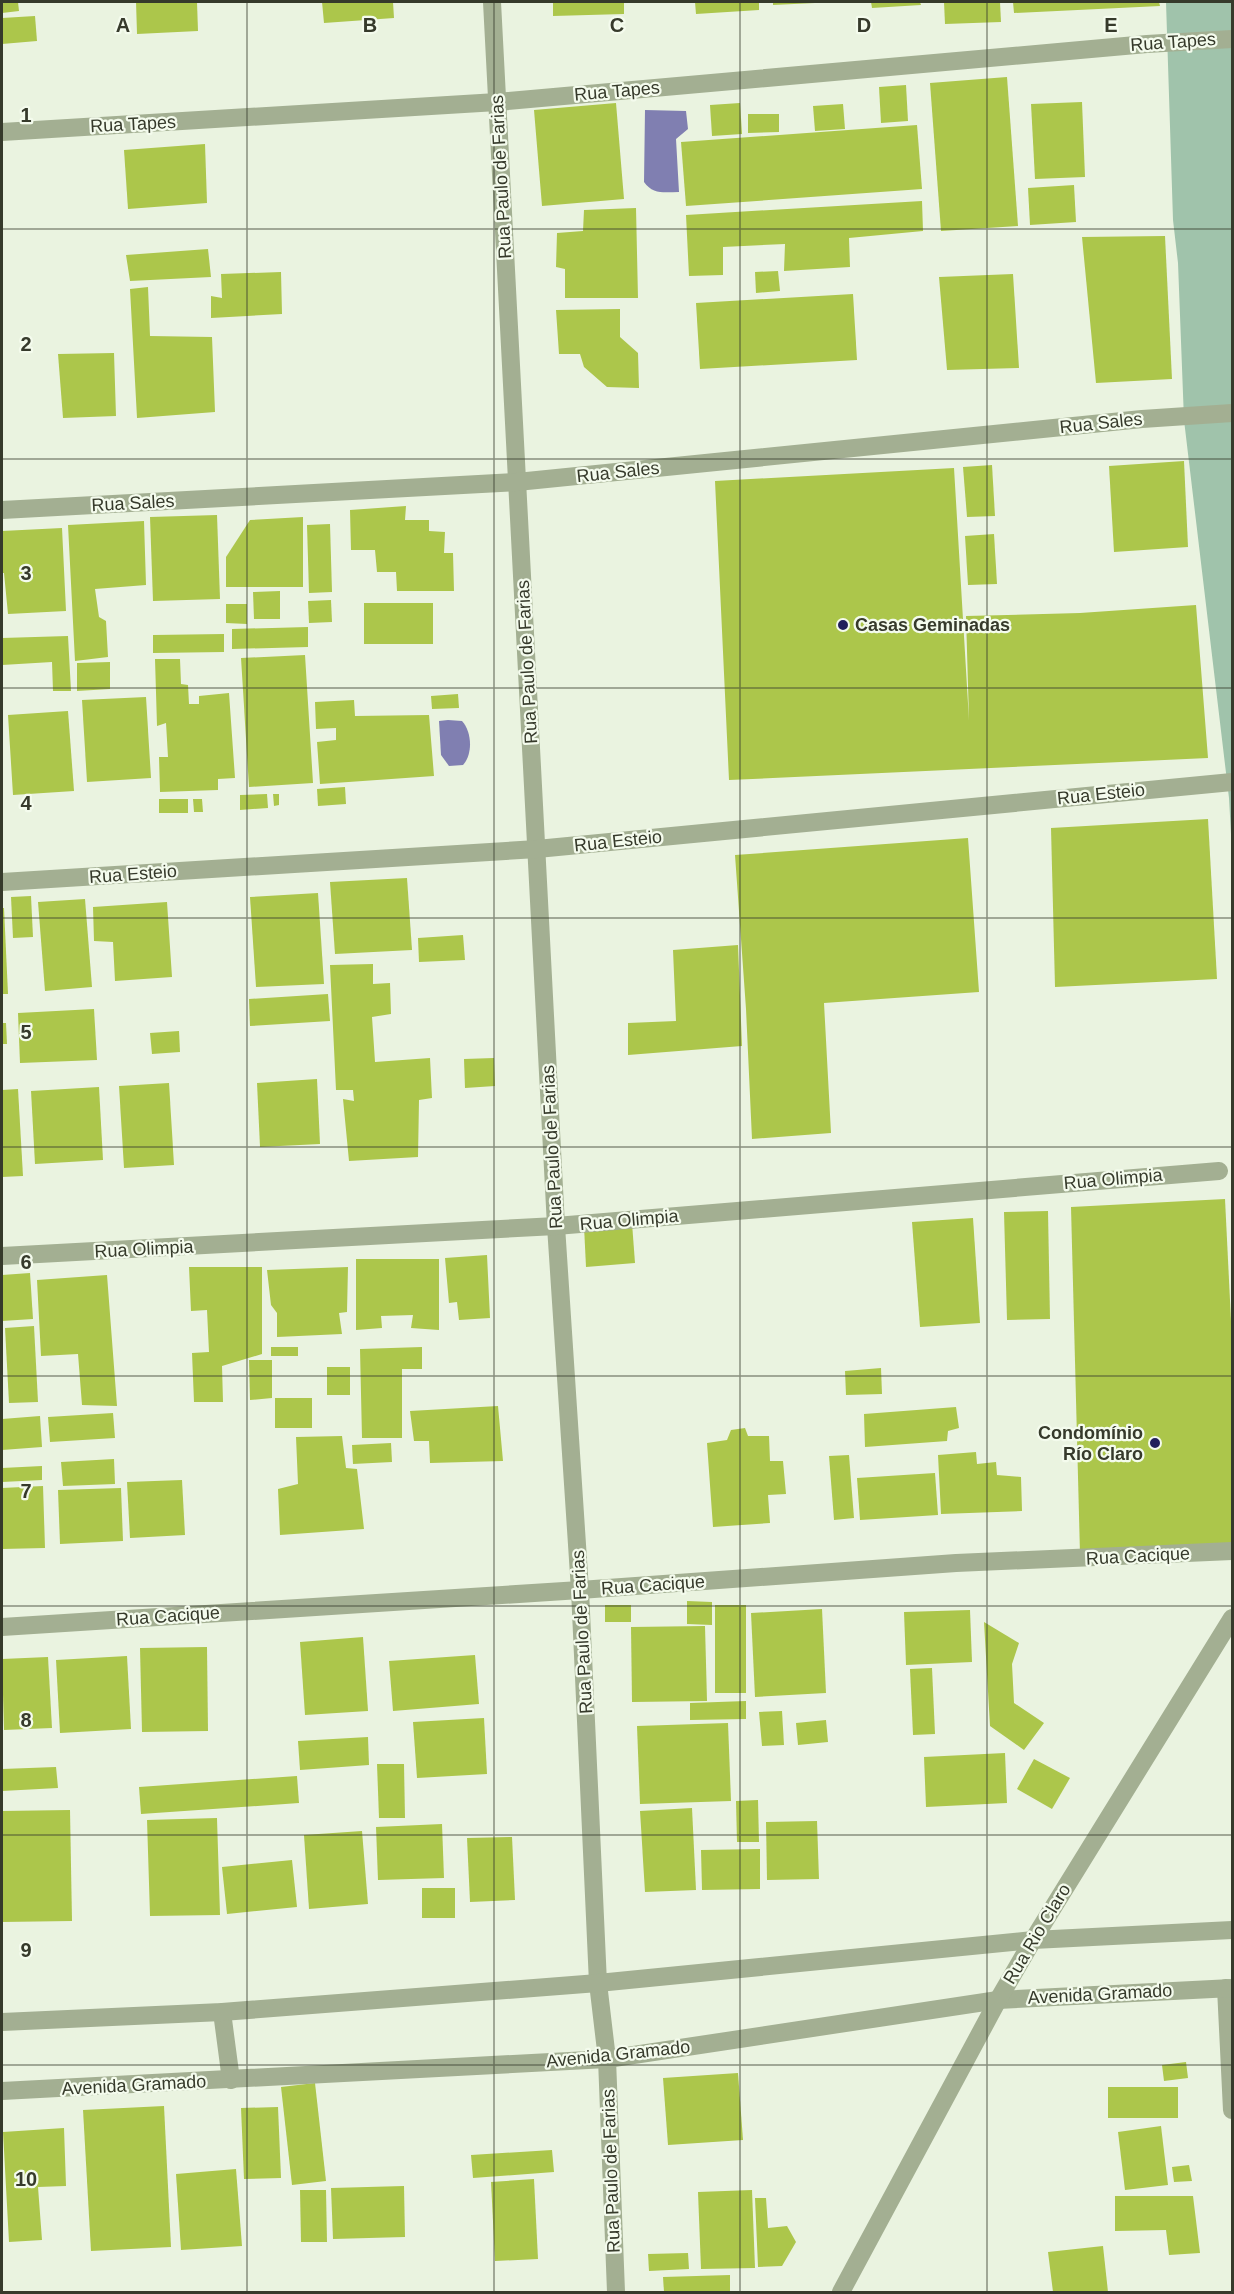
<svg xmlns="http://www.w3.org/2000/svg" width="1234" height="2294" viewBox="0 0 1234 2294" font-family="Arial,sans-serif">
<rect width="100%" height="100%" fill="#eaf3e0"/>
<path fill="#a0c3ab" d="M1166,2H1232V852L1229,798L1184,420L1178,263L1173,220Z"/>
<g fill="#807fb1">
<path d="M645,110L686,111L688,129L676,139L679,192C665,192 653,195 644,182Z"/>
<path d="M448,720L462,721C472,732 473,754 463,765L449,766L441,755L439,721Z"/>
</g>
<g fill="#acc64b">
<path d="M2,2H18L19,11L2,13Z"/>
<path d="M136,2H197L198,31L137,34Z"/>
<path d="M322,2H393L394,18L324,23Z"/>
<path d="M553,2H624V14L553,16Z"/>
<path d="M695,2H759V10L696,14Z"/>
<path d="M773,2H815V3L773,5Z"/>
<path d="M871,2H920L921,5L872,8Z"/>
<path d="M944,2H1000L1001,22L945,24Z"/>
<path d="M1013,2H1159L1160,6L1014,13Z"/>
<path d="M35,16L37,41L2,44V18Z"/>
<path d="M1007,77L1018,226L941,231L930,83Z"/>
<path d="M906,85L908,121L881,123L879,87Z"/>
<path d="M1082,102L1085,177L1035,179L1031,104Z"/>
<path d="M616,103L624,199L542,206L534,110Z"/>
<path d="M740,103L742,134L712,136L710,105Z"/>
<path d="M843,104L845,129L815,131L813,106Z"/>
<path d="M748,114H779V132L748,133Z"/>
<path d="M917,125L922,189L686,206L681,142Z"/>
<path d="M205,144L207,203L128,209L124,150Z"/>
<path d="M1074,185L1076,222L1030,225L1028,188Z"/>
<path d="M922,201L923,231L849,238L850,267L784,271L785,244L723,247V275L689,276L686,215Z"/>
<path d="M636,208L638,298H565V269L556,267L557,233L583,231L584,210Z"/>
<path d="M1165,236L1172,379L1096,383L1082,237Z"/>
<path d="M208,249L211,277L130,281L126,255Z"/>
<path d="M778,271L780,291L756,293L755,272Z"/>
<path d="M281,272L282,314L211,318V296L222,298L221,274Z"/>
<path d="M1013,274L1019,368L947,370L939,277Z"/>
<path d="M148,287L150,336L212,337L215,412L137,418L130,289Z"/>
<path d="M853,294L857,360L700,369L696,303Z"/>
<path d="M620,309V337L638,353L639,388L607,387L584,367L580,354H559L556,310Z"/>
<path d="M114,353L116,416L63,418L58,354Z"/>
<path d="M1184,461L1188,547L1114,552L1109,466Z"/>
<path d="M992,465L995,516L967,517L963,467Z"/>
<path d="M954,468L969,720L966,616L1080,613L1196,605L1208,758L729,780L715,481Z"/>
<path d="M406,506L405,520H429V531L445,532L444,553H453L454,591H397L396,572H377L375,550H351L350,510Z"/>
<path d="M217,515L220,599L153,601L150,517Z"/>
<path d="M303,517V587H226V557L250,520Z"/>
<path d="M144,521L146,585L95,589L99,617L106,621L108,657L75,661L68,525Z"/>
<path d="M330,524L332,592L309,593L307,525Z"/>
<path d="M62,528L66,611L8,614L4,573H2V531Z"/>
<path d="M994,534L997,584L968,585L965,536Z"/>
<path d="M280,591V619H254L253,592Z"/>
<path d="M331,600L332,622L309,623L308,601Z"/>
<rect x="364" y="603" width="69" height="41"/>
<path d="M226,604H247V624L226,623Z"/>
<path d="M308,627V647L232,649V629Z"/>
<path d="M224,634V652L153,653V635Z"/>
<path d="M68,636L71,691H53L52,662L2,665V638Z"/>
<path d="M305,655L313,783L249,787L241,658Z"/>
<path d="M155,659H180L181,684L188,685L189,704H199V696L229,693L235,778L218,779V790L160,792L159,757H168L166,723L157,726Z"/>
<path d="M110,662V689L77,691V663Z"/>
<path d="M458,694L459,708L432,709L431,696Z"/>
<path d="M146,697L151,778L87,782L82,700Z"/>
<path d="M354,700L355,716L429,715L434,776L320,784L317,742L336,740V728L316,729L315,702Z"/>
<path d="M68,711L74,791L13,795L8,715Z"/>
<path d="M345,787L346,804L318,806L317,789Z"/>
<path d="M267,794L268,808L240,810V795Z"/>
<path d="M273,794H279V805L274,806Z"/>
<rect x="159" y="799" width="29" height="14"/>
<path d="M193,799H202L203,812H194Z"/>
<path d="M1208,819L1217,979L1055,987L1051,828Z"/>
<path d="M968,838L979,992L824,1003L831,1133L752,1139L746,1009L735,855Z"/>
<path d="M407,878L412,950L335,954L330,882Z"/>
<path d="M318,893L324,984L256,987L250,897Z"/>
<path d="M31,896L33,937L13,938L11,897Z"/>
<path d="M85,899L92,987L45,991L38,902Z"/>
<path d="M167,902L172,977L115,981L113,942L94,941L93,907Z"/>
<path d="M2,908H4L8,994H2Z"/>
<path d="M463,935L465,960L419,962L418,938Z"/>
<path d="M738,945L742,1046L628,1055V1023L676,1021L673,950Z"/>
<path d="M373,964V984L390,983L391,1014L372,1017L375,1062L430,1058L432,1098L419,1100L418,1157L349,1161L343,1099L354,1101L353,1090H336L330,965Z"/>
<path d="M328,994L330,1021L250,1026L249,999Z"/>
<path d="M94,1009L97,1060L20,1063L18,1013Z"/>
<path d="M2,1023H6L7,1044H2Z"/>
<path d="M179,1031L180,1052L152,1054L150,1033Z"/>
<path d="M494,1058L495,1086L465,1088L464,1059Z"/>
<path d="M317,1079L320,1144L260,1147L257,1083Z"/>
<path d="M169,1083L174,1165L124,1168L119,1086Z"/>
<path d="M99,1087L103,1160L35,1164L31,1091Z"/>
<path d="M18,1089L23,1176L2,1177V1090Z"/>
<path d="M1225,1199L1232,1341V1545L1080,1554L1071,1207Z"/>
<path d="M1048,1211L1050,1319L1007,1320L1004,1212Z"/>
<path d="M973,1218L980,1323L920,1327L912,1222Z"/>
<path d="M632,1223L635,1263L586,1267L584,1226Z"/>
<path d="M487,1255L490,1318L459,1320L457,1302L449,1303L445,1258Z"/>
<path d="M356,1259H439V1330L411,1328L413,1315L381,1316L382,1328L356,1330Z"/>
<path d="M189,1267H262V1354L222,1366L223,1402H194L192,1353L209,1352L207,1310L191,1311Z"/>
<path d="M348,1267L347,1312L339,1313L342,1334L277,1337V1313L271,1305L267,1270Z"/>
<path d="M30,1273L33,1319L2,1321V1275Z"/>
<path d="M107,1275L117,1406L82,1405L78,1354L41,1356L37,1280Z"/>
<path d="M34,1326L38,1402L9,1403L5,1328Z"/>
<rect x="271" y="1347" width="27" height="9"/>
<path d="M422,1347V1369H402V1438H362L360,1349Z"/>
<path d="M249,1360H272V1398L250,1400Z"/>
<rect x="327" y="1367" width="23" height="28"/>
<path d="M881,1368L882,1394L846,1395L845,1371Z"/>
<rect x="275" y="1398" width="37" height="30"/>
<path d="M498,1406L503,1461L430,1463L429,1441H414L410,1411Z"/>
<path d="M956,1407L959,1428L948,1431L947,1441L865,1447L864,1414Z"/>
<path d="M113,1413L115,1438L50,1442L48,1417Z"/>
<path d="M40,1416L42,1447L2,1450V1419Z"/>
<path d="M745,1428L748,1436H769L770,1461H783L786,1494L768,1495L770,1523L713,1527L707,1443L727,1440L731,1430Z"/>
<path d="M342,1436L346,1468L357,1469L364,1529L280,1535L278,1489L298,1484L296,1437Z"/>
<path d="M391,1443L392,1462L353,1464L352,1445Z"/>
<path d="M976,1452L977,1464L996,1462L997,1475L1021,1477L1022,1511L941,1514L938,1455Z"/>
<path d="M849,1455L854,1518L834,1520L829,1456Z"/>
<path d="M114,1459L115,1484L63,1486L61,1462Z"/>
<path d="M42,1466V1480L2,1482V1468Z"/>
<path d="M935,1473L938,1515L860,1520L857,1478Z"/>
<path d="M182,1480L185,1535L130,1538L127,1482Z"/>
<path d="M43,1486L45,1548L2,1549V1488Z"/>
<path d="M121,1488L123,1541L60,1544L58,1490Z"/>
<path d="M687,1601L712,1602V1625L687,1624Z"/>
<rect x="605" y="1605" width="26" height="17"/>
<rect x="715" y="1605" width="31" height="88"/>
<path d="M822,1609L826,1693L755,1697L751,1613Z"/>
<path d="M970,1610L972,1662L906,1665L904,1612Z"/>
<path d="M984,1622L1019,1643L1012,1664L1014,1703L1044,1723L1024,1750L990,1726Z"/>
<path d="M705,1626L707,1701L632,1702L631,1627Z"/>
<path d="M363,1637L368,1711L305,1715L300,1642Z"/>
<path d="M207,1647L208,1731L142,1732L140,1648Z"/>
<path d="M475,1655L479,1704L393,1711L389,1661Z"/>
<path d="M127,1656L131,1729L60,1733L56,1660Z"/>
<path d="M48,1657L52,1728L4,1730L2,1659Z"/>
<path d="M932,1668L935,1734L913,1735L910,1669Z"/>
<path d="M746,1701V1719L690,1720V1703Z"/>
<path d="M782,1711L784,1745L762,1746L759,1712Z"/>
<path d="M484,1718L487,1774L417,1778L413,1722Z"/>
<path d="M826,1720L828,1742L798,1745L796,1723Z"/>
<path d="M728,1723L731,1801L640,1804L637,1726Z"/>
<path d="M368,1737L369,1765L300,1770L298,1741Z"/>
<path d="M1005,1753L1007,1803L926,1807L924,1757Z"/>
<path d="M1034,1759L1070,1778L1052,1809L1017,1789Z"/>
<path d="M377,1764H404L405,1818H379Z"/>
<path d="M56,1767L58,1788L2,1791V1769Z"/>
<path d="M297,1776L299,1803L141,1814L139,1787Z"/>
<path d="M758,1800L759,1842H737L736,1801Z"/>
<path d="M692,1808L696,1890L645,1892L640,1811Z"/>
<path d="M70,1810L72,1921L2,1922V1811Z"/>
<path d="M217,1818L220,1915L150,1916L147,1820Z"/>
<path d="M817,1821L819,1879L767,1880L766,1822Z"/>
<path d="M442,1824L444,1878L378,1880L376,1827Z"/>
<path d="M362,1831L368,1904L309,1909L304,1835Z"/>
<path d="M512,1837L515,1900L470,1902L467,1838Z"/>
<path d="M760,1849V1889L702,1890L701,1850Z"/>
<path d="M292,1860L297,1907L227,1914L222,1867Z"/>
<rect x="422" y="1888" width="33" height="30"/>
<path d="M1186,2062L1188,2078L1164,2081L1162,2065Z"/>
<path d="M738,2073L743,2140L668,2145L663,2078Z"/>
<path d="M315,2083L326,2181L292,2185L281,2087Z"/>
<rect x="1108" y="2087" width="70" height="31"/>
<path d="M164,2106L171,2247L91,2251L83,2110Z"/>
<path d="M278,2107L281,2178L244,2179L241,2108Z"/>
<path d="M1161,2126L1168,2185L1125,2190L1118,2132Z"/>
<path d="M64,2128L66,2186L38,2187L42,2240L9,2242L3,2132Z"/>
<path d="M552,2150L554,2172L473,2178L471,2155Z"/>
<path d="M1189,2165L1192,2181L1174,2182L1172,2167Z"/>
<path d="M236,2169L242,2246L181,2250L176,2174Z"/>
<path d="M534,2179L538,2259L495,2261L491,2182Z"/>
<path d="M404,2186L405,2237L333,2239L331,2188Z"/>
<path d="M300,2190H326L327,2242H301Z"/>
<path d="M752,2190L755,2268L701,2269L698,2192Z"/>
<path d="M1115,2196H1193L1200,2253L1169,2255L1166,2230L1115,2231Z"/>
<path d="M755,2198H766L768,2228L787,2226L796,2242L782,2266L758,2267Z"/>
<path d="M1103,2246L1108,2292H1053L1048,2252Z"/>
<path d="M688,2253L689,2269L649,2271L648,2254Z"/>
<path d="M730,2275V2292H664L663,2277Z"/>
</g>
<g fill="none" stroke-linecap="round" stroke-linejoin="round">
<g stroke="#a3af92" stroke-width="18">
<path d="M492,2L556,1226L580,1590L598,1983L607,2059L616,2292"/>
<path d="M2,132L497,102L1147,44L1232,39"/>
<path d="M2,510L517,482L1142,419L1232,413"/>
<path d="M2,882L537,849L1232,782"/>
<path d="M2,1256L556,1226L1219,1171"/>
<path d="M2,1627L580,1590L956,1563L1232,1551"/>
<path d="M1226,1988L1232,2110"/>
<path d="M222,2012L231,2080"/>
<path d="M2,2022L222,2012L598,1983L1033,1940L1232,1930"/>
<path d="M2,2091L607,2059L998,2000L1232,1988"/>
<path d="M841,2292L998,2000L1033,1940L1232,1618"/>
</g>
</g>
<path fill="none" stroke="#363a2b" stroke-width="1.5" stroke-opacity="0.55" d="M247,2V2292M494,2V2292M740,2V2292M987,2V2292M2,229H1232M2,459H1232M2,688H1232M2,918H1232M2,1147H1232M2,1376H1232M2,1606H1232M2,1835H1232M2,2065H1232"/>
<g fill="#221f5c" stroke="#f4fbed" stroke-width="2">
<circle cx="843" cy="625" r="6"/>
<circle cx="1155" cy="1443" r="6"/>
</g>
<g text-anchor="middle" stroke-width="4.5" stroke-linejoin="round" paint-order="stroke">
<g font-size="18" fill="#363a2b" stroke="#f4fbed">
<text transform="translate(1173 42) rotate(-4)" y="6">Rua Tapes</text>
<text transform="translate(617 91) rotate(-5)" y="6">Rua Tapes</text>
<text transform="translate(133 124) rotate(-3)" y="6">Rua Tapes</text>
<text transform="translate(501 177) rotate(-93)" y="6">Rua Paulo de Farias</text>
<text transform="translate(1101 423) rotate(-6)" y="6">Rua Sales</text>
<text transform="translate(618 472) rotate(-6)" y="6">Rua Sales</text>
<text transform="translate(133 503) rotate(-3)" y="6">Rua Sales</text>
<text transform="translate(527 662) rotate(-93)" y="6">Rua Paulo de Farias</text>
<text transform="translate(1101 794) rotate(-6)" y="6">Rua Esteio</text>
<text transform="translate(618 841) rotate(-6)" y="6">Rua Esteio</text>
<text transform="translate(133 874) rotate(-4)" y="6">Rua Esteio</text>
<text transform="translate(552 1147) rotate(-93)" y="6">Rua Paulo de Farias</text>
<text transform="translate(1113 1179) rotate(-5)" y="6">Rua Olimpia</text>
<text transform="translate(629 1220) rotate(-5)" y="6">Rua Olimpia</text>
<text transform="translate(144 1249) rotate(-3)" y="6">Rua Olimpia</text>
<text transform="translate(1138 1556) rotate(-3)" y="6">Rua Cacique</text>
<text transform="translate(653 1585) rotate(-4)" y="6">Rua Cacique</text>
<text transform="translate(168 1616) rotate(-4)" y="6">Rua Cacique</text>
<text transform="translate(582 1632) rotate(-93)" y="6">Rua Paulo de Farias</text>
<text transform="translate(1037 1934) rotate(-59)" y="6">Rua Rio Claro</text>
<text transform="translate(1100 1994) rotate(-3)" y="6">Avenida Gramado</text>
<text transform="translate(618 2054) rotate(-6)" y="6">Avenida Gramado</text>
<text transform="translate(134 2085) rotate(-3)" y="6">Avenida Gramado</text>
<text transform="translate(611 2171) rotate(-92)" y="6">Rua Paulo de Farias</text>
</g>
<g font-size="18" font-weight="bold" fill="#363a2b" stroke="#f4fbed" text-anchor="start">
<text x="855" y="631">Casas Geminadas</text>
<text x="1143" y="1439" text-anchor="end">Condomínio<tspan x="1143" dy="21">Río Claro</tspan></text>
</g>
</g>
<g font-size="20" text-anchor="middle" font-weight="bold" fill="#363a2b" stroke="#f4fbed" stroke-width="4.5" stroke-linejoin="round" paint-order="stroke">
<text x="123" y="32">A</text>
<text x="370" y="32">B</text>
<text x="617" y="32">C</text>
<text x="864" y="32">D</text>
<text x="1111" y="32">E</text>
<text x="26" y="122">1</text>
<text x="26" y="351">2</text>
<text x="26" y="580">3</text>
<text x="26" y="810">4</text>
<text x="26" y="1039">5</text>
<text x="26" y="1269">6</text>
<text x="26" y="1498">7</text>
<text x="26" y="1727">8</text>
<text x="26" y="1957">9</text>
<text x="26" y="2186">10</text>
</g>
<rect width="1234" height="2294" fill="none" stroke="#363a2b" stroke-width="6"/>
</svg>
